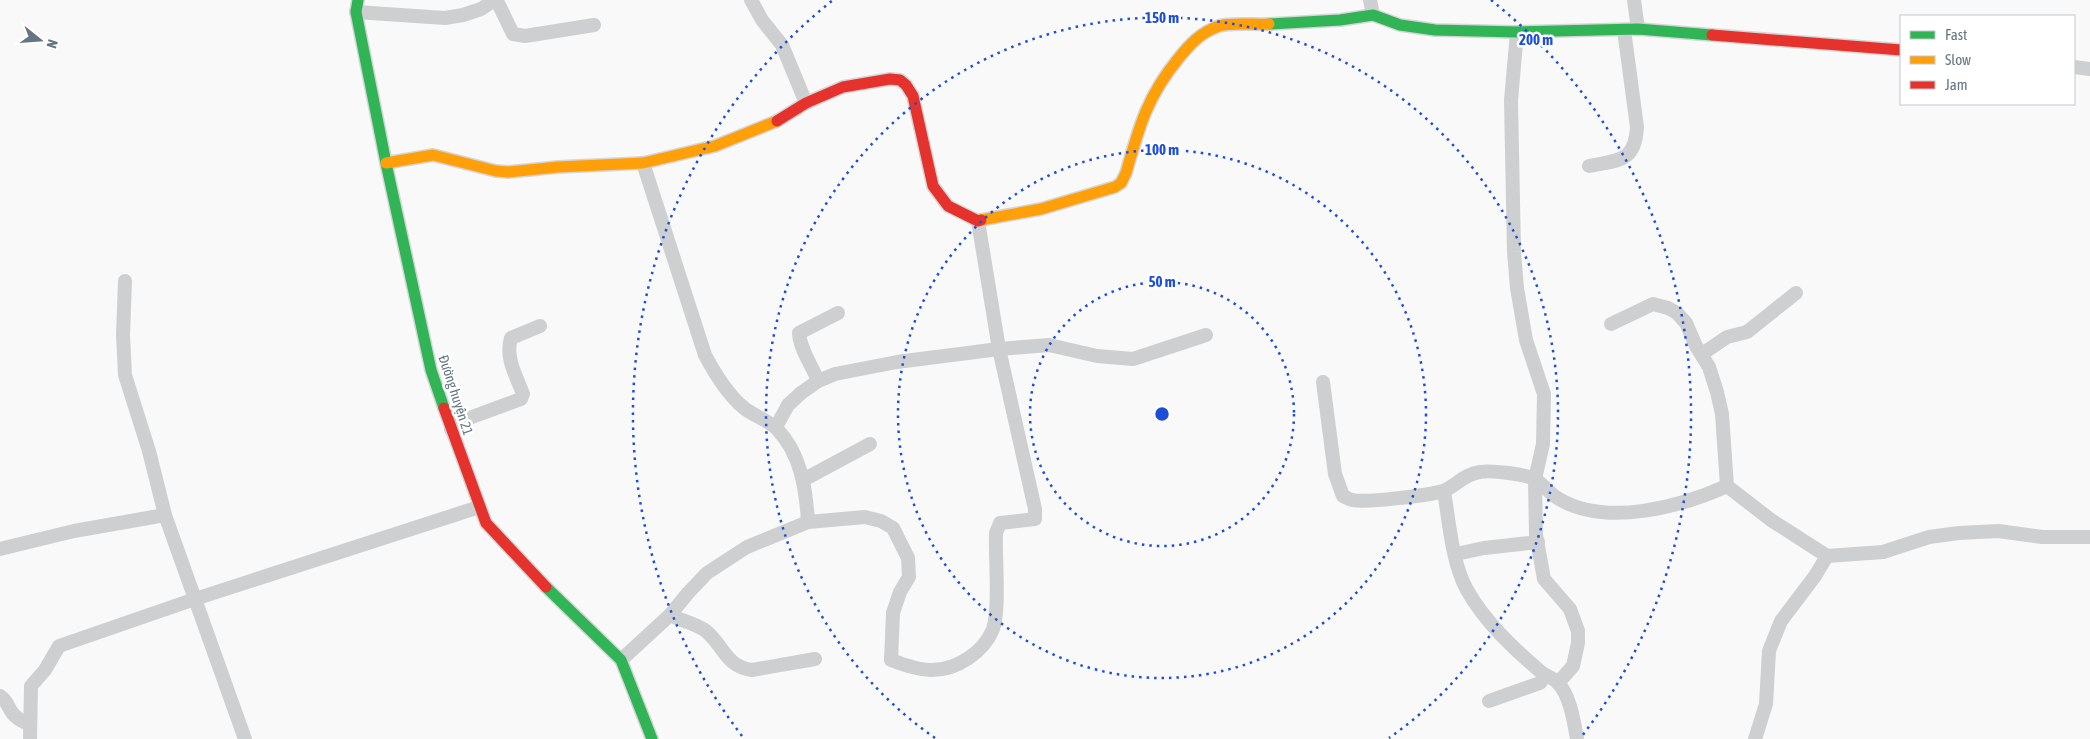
<svg xmlns="http://www.w3.org/2000/svg" width="2090" height="739" viewBox="0 0 2090 739" font-family="'Asap Condensed',sans-serif">
<rect width="100%" height="100%" fill="#f9f9f9"/>
<g fill="none" stroke-linecap="round" stroke-linejoin="round">
<g stroke="#d5d6d7" stroke-width="14">
<g id="fast">
<path d="M358,0L356,12L386,163L431,370L444,408"/>
<path d="M1269,24L1340,20L1373,15L1400,25L1435,30L1517,32L1638,29L1712,35"/>
<path d="M546,587L621,660L652,739"/>
</g>
</g>
<g stroke="#d5d6d7" stroke-width="14">
<g id="slow">
<path d="M386,163L433,155L496,171L508,172L558,167L643,163L715,146L777,121"/>
<path d="M981,220L1041,209L1115,187L1121,183L1126,173C1139,127 1147,97 1178,59C1190,44 1200,33 1219,26C1231,22 1255,25 1269,24"/>
</g>
</g>
<g stroke="#d5d6d7" stroke-width="14">
<g id="jam">
<path d="M1712,35L1901,50"/>
<path d="M777,121L806,103L843,87L890,79L900,80L906,85L913,96L933,186L948,206L978,221L981,220"/>
<path d="M444,408L486,523L546,587"/>
</g>
</g>
<g stroke="#cecfd0" stroke-width="14">
<path d="M751,0L762,20L782,45L806,103"/>
<path d="M1370,0L1373,15"/>
<path d="M1634,0L1638,29"/>
<path d="M356,12L445,18L463,15L481,9L493,1L498,3L513,34L525,36L594,25"/>
<path d="M1517,32L1511,100L1514,252L1517,288L1526,340L1544,394L1543,444L1535,479L1536,535L1544,579L1570,609L1578,631V643L1573,666L1558,683"/>
<path d="M2074,67L2090,69"/>
<path d="M643,163L705,355C715,374 727,394 744,408C754,416 768,420 777,429C801,454 806,489 808,522"/>
<path d="M1589,166C1618,160 1635,163 1637,127L1624,30"/>
<path d="M125,281L123,335L125,375L149,451L165,515L245,739"/>
<path d="M1611,324L1653,304L1668,308L1677,313L1686,323L1696,346L1709,367L1717,392L1722,414L1727,486"/>
<path d="M1702,354L1727,337L1747,332L1796,293"/>
<path d="M818,381C812,365 800,350 799,333L838,313"/>
<path d="M1323,382L1335,474L1343,496C1346,497 1350,500 1353,500C1366,503 1431,495 1443,491C1456,486 1464,474 1480,472C1490,470 1527,474 1536,480C1544,485 1550,494 1559,499C1607,527 1680,507 1727,486L1771,520L1827,556L1883,552L1929,537L1959,533L1998,531L2042,537H2090"/>
<path d="M776,427L788,405L801,393L818,381L835,374L897,362L999,349L1049,345L1097,356L1133,359L1206,335"/>
<path d="M451,429L472,417L521,399L523,394C516,375 505,358 511,338L540,326"/>
<path d="M803,480L870,444"/>
<path d="M1444,491C1449,521 1452,563 1467,590C1485,622 1514,649 1541,672C1546,676 1553,678 1557,682C1570,694 1574,722 1577,739"/>
<path d="M0,549L74,531L165,515"/>
<path d="M1456,554L1484,548L1538,542"/>
<path d="M670,615C682,621 695,623 706,631C724,646 725,666 752,670L815,659"/>
<path d="M621,660L670,615L688,593L707,573L747,547L808,522L865,517L881,521L893,528L908,558L909,577L900,592L893,613L891,660C904,665 918,670 932,670C957,670 984,652 993,629C1000,608 995,558 996,533L1000,523L1035,519V509L999,349L978,221"/>
<path d="M0,696C11,703 6,713 24,722L30,720"/>
<path d="M1489,701L1540,683L1545,676"/>
<path d="M30,739L31,686L45,670L59,646L195,599L479,507"/>
<path d="M1755,739L1766,704L1769,651L1781,621L1815,576L1827,556"/>
</g>
<use href="#fast" stroke="#30b455" stroke-width="11"/>
<use href="#slow" stroke="#ff9f0a" stroke-width="11"/>
<use href="#jam" stroke="#e5322d" stroke-width="11"/>
</g>
<g fill="none" stroke="#1d4ed8" stroke-width="2.5" stroke-dasharray="2.5 5">
<circle cx="1162" cy="414" r="132"/>
<circle cx="1162" cy="414" r="264"/>
<path d="M935 738A396 396 0 1 1 1389 738"/>
<path d="M742 736A529 529 0 0 1 833 0M1491 0A529 529 0 0 1 1582 736"/>
</g>
<g text-anchor="middle" stroke-width="5" stroke-linejoin="round" paint-order="stroke">
<g font-size="14" fill="#657683" stroke="#fff">
<text transform="translate(456 395) rotate(72)" y="5">Đường huyện 21</text>
</g>
</g>
<circle cx="1162" cy="414" r="8" fill="#1d4ed8" stroke="#fff" stroke-width="2.5"/>
<g font-size="15" text-anchor="middle" font-weight="bold" fill="#1d4ed8" stroke="#fff" stroke-width="5" stroke-linejoin="round" paint-order="stroke">
<text x="1162" y="23">150 m</text>
<text x="1536" y="45">200 m</text>
<text x="1162" y="155">100 m</text>
<text x="1162" y="287">50 m</text>
</g>
<rect x="1900" y="15" width="175" height="90" fill="#ffffff" stroke="#c1c8cd"/>
<rect x="1910" y="31" width="25" height="8" fill="#30b455" stroke="#c1c8cd"/>
<text x="1945" y="40" font-size="15" fill="#657683">Fast</text>
<rect x="1910" y="56" width="25" height="8" fill="#ff9f0a" stroke="#c1c8cd"/>
<text x="1945" y="65" font-size="15" fill="#657683">Slow</text>
<rect x="1910" y="81" width="25" height="8" fill="#e5322d" stroke="#c1c8cd"/>
<text x="1945" y="90" font-size="15" fill="#657683">Jam</text>
<g transform="translate(40 40) rotate(107)" stroke="#ffffff" stroke-width="4" paint-order="stroke">
<path d="M0-4L9 19L0 12L-9 19Z" fill="#657683"/>
<text y="-8" font-size="14" font-weight="bold" text-anchor="middle" fill="#657683">N</text>
</g>
</svg>
